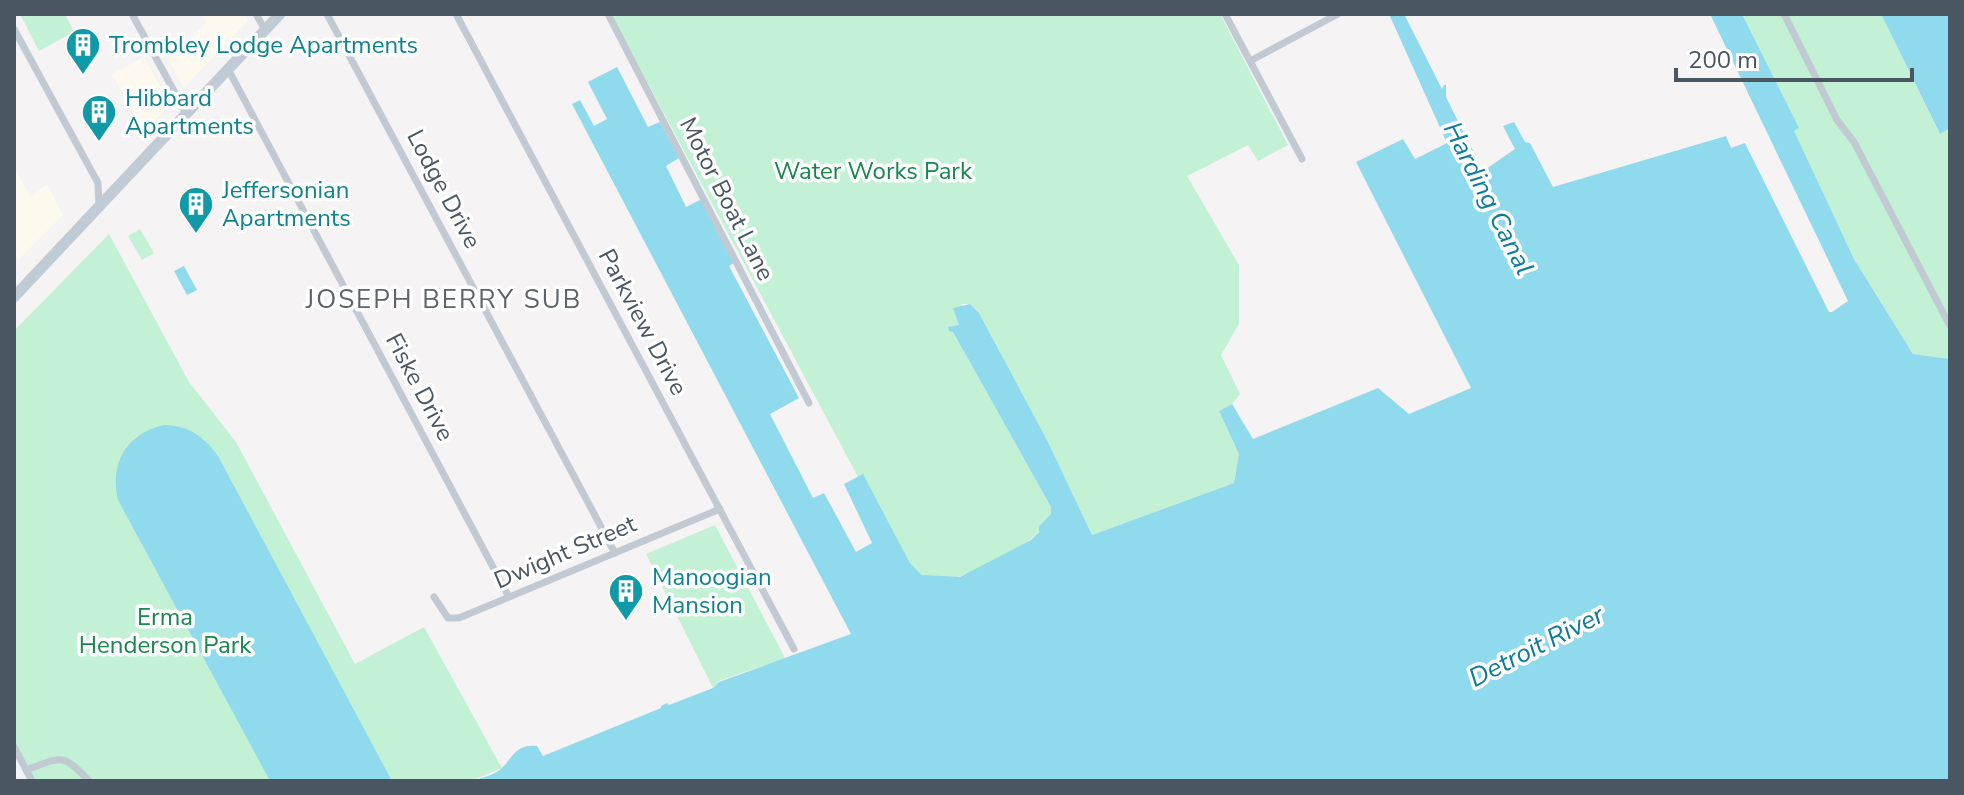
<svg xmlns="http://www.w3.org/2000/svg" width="1964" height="795" viewBox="0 0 1964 795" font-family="'Nunito Sans',sans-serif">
<rect width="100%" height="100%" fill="#f5f3f3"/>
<g fill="#fdf9ef">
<path d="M202,14H244L248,21L184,88L169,60L206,22Z"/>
<path d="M144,57L170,104L144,134L112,74Z"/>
<path d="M14,167L31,197L47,184L63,215L18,260L14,253Z"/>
</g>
<g fill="#c3f1d5">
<path d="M20,14H65L74,32L39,51Z"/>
<path d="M611,14H1220L1288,145L1258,161L1248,145L1187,176L1239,265V324L1221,355L1240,394L1232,404L1219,411L1239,454L1234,483L1092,535L1047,440L979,313L970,304H962L960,326L953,332L1051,507V514L1039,526V531C1024,548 983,570 961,576C950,579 933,578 922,575L910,563L863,475L858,477Z"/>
<path d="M1742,14H1881L1939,133L1950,128V359L1913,354L1854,259L1793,131L1798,128Z"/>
<path d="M140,229L154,253L142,260L128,236Z"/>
<path d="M109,234L189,382L236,442L355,664L424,627L502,768L470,781H35L14,740V331Z"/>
<path d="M715,525L785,658L719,681L713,688L646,554Z"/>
</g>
<g fill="#90daee">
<path d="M1389,14H1404L1442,89L1444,85H1446V97L1483,171L1515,149L1503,126L1514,122L1525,142L1530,143L1553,187L1726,136L1731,148L1745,143L1829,312H1832L1848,301L1710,14H1742L1799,128L1794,131L1854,259L1913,354L1950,359V781H472C481,778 495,775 502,768C514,755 517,744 537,746L543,756L661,708V706L667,703L669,705L713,688L719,682L851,634L572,104L580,100L594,126L607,119L588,82L617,67L648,127L660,122L679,158L666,166L686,207L702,199L735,262L729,266L799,398L770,414L813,498L824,493L856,552L872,543L844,484L863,474L910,563L922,575L960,577L1031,540L1039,532V526L1051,514V507L953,332L949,331L948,327L959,325L953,308L970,304L979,313L1047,440L1092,535L1234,483L1239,454L1219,411L1232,404L1253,439L1378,388L1409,414L1471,388L1356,162L1403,139L1415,159L1447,143Z"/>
<path d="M1881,14H1950V128L1940,134Z"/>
<path d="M184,266L197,290L187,295L174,271Z"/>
<path d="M164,425C190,426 203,436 218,456L392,781H270L118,500C109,463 127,433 164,425Z"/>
</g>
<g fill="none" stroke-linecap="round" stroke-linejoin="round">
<g stroke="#c1cad2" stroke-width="7">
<path d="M132,14L186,113"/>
<path d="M256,14L265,30"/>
<path d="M327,14L615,553"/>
<path d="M456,14L794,649"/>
<path d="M608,14L809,403"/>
<path d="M1225,14L1302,159"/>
<path d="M1784,14L1837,120L1854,142L1950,326"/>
<path d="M14,29L98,183L99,206"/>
<path d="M1250,61L1338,14"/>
<path d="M228,69L509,597"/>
<path d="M434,597L448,618H459L720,509"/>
<path d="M14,747L32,781"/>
<path d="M26,770C62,757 62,752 89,781"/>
</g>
<path stroke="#c1cbd6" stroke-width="11" d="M14,297L280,14"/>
</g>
<defs>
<g id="building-pin" transform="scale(1.8)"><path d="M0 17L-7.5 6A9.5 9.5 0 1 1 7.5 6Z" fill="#0f9aa8" stroke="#fff"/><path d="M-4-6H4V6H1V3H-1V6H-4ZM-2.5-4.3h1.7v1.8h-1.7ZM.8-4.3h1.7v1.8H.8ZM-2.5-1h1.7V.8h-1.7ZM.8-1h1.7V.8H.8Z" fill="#fff"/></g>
</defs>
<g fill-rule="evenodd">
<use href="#building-pin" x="83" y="45"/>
<use href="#building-pin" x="99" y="112"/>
<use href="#building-pin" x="196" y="204"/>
<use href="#building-pin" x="626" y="591"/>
</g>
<g text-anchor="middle" stroke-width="7" stroke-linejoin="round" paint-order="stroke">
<g font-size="24" fill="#0d838f" stroke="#fff" text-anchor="start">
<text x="109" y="53">Trombley Lodge Apartments</text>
<text x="125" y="106">Hibbard<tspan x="125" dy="28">Apartments</tspan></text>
<text x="222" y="198">Jeffersonian<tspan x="222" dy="28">Apartments</tspan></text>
<text x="652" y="585">Manoogian<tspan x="652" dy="28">Mansion</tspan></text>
</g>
<g font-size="24" fill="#17864f" stroke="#fff">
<text x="873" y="179">Water Works Park</text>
<text x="165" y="625">Erma<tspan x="165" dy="28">Henderson Park</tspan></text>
</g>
<g font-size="24" fill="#4a5661" stroke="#fff">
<text transform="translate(444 189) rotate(62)" y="8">Lodge Drive</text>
<text transform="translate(727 199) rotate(63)" y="8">Motor Boat Lane</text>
<text transform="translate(643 322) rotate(62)" y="8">Parkview Drive</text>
<text transform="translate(420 387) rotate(62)" y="8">Fiske Drive</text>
<text transform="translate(565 552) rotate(-23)" y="8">Dwight Street</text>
</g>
<g font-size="26" font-style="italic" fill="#0c7c9b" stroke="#fff">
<text transform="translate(1489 198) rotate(63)" y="9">Harding Canal</text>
<text transform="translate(1536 646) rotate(-27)" y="9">Detroit River</text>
</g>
<g font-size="26" letter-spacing="2" fill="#5f6368" stroke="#fff">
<text x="444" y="308">JOSEPH BERRY SUB</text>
</g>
</g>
<rect width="1964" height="795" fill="none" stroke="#4a5661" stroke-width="32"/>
<path d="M1676 68v12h236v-12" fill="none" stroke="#4a5661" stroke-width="4"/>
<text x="1688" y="68" font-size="24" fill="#4a5661" stroke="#ffffff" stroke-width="6" paint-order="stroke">200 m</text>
</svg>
